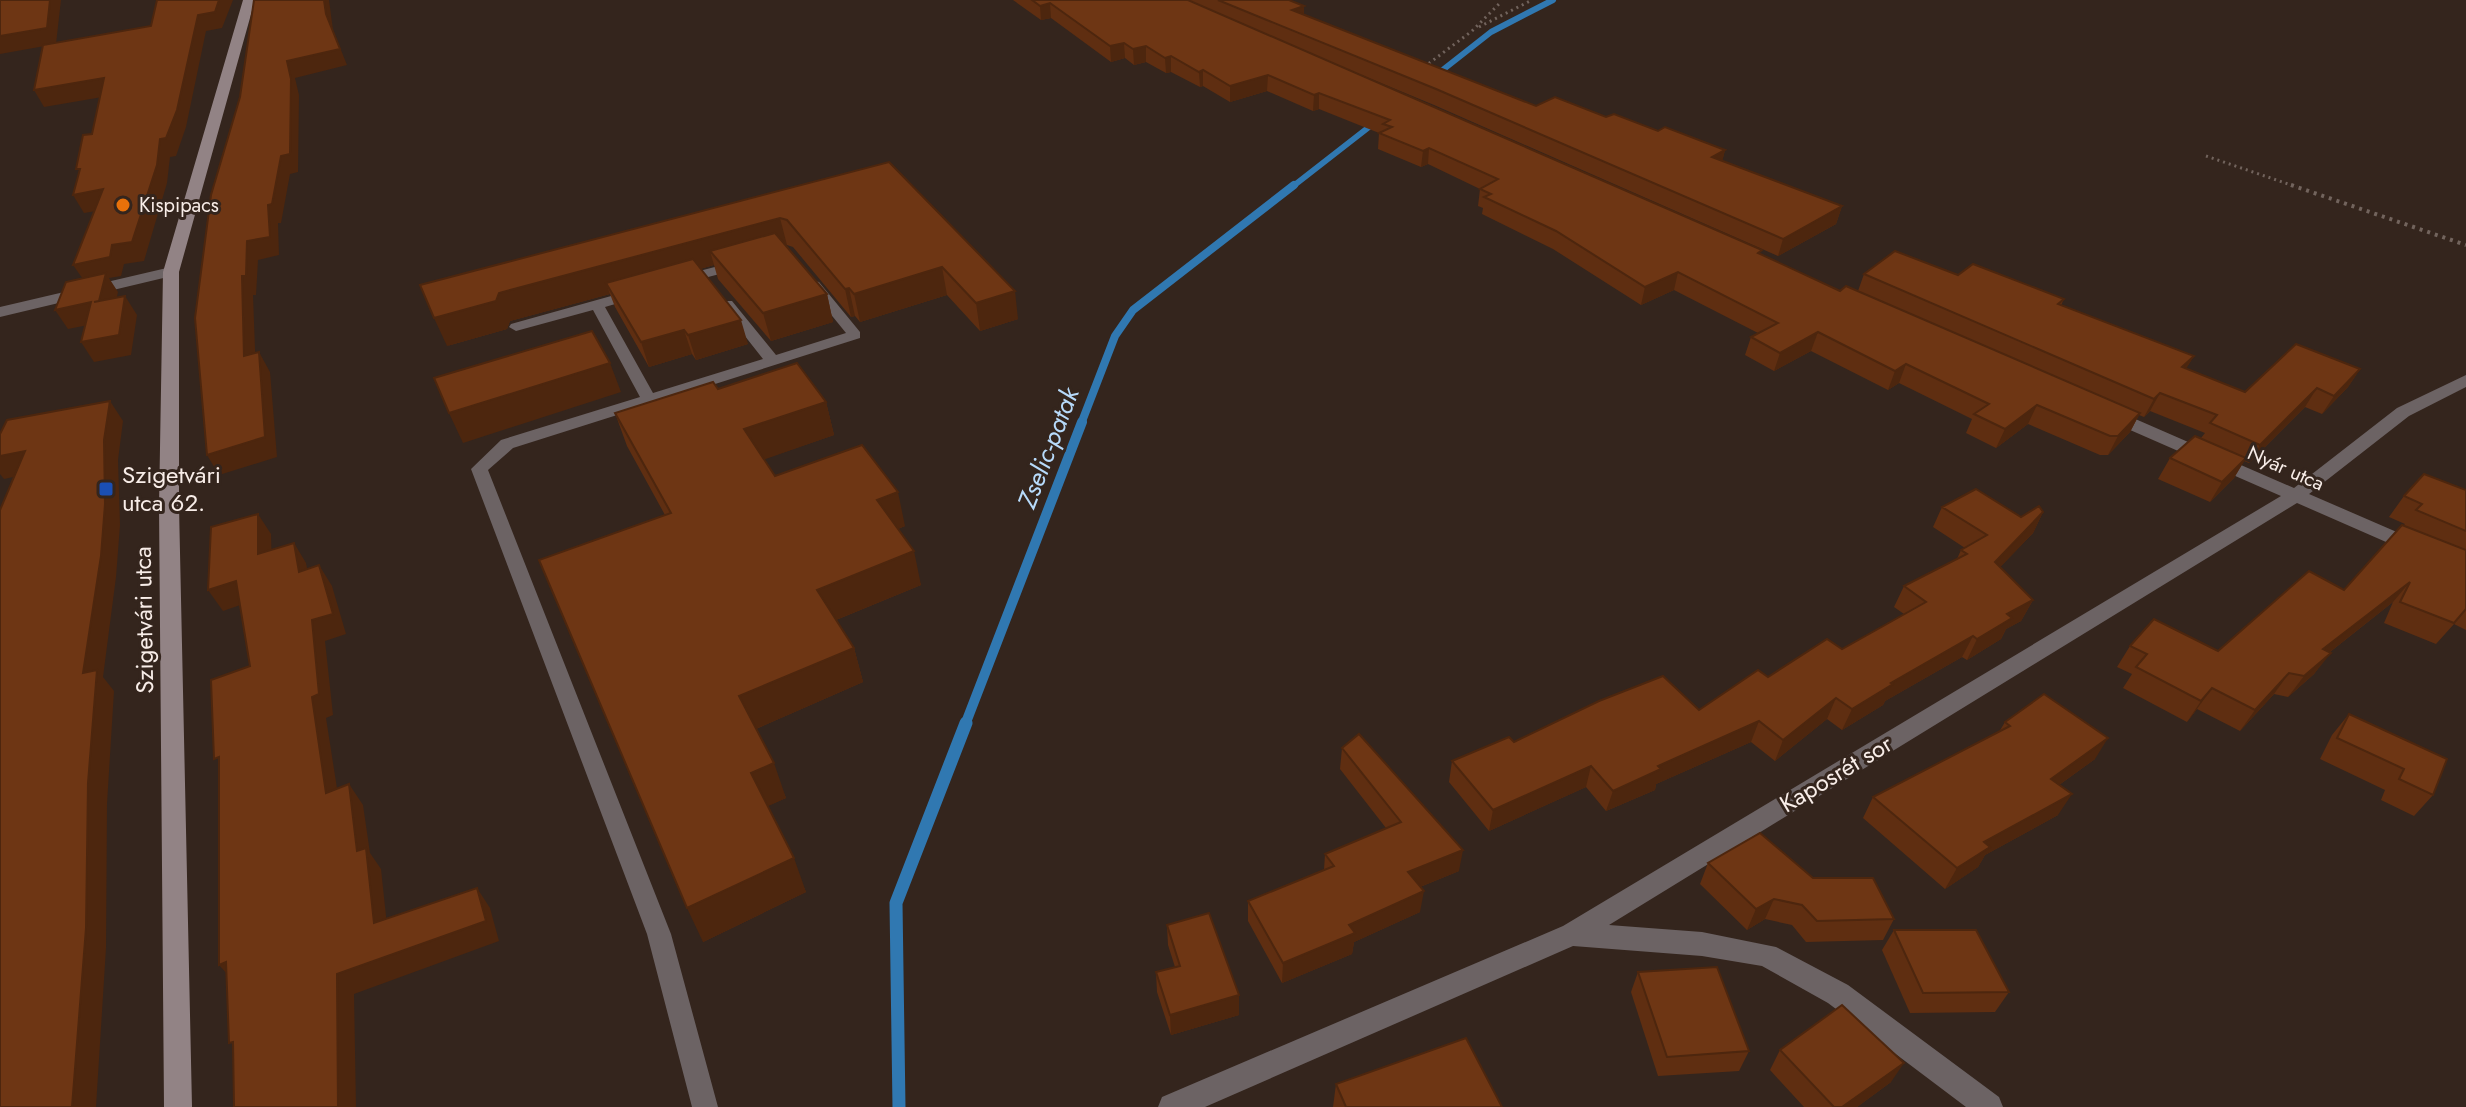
<svg xmlns="http://www.w3.org/2000/svg" width="2466" height="1107" viewBox="0 0 2466 1107" font-family="Jost,sans-serif">
<rect width="100%" height="100%" fill="#34251d"/>
<g fill="none" stroke-linecap="round" stroke-linejoin="round">
<g stroke="#3078b1" stroke-width="6">
<path d="M1435,76L1491,32L1553,0"/>
<path d="M1292,187L1378,120"/>
</g>
<path stroke="#3078b1" stroke-width="8" d="M1081,424L1115,336L1133,310L1294,185"/>
<path stroke="#3078b1" stroke-width="10" d="M965,725L1082,422"/>
<path stroke="#3078b1" stroke-width="13" d="M899,1107L896,903L966,723"/>
<g stroke="#72645d" stroke-width="3" stroke-dasharray="2 4" stroke-linecap="butt">
<path d="M1479,27L1532,0"/>
<path d="M1424,67L1472,31L1499,4"/>
<path d="M2206,156L2297,187"/>
</g>
<path stroke="#72645d" stroke-width="4" stroke-dasharray="3 5" stroke-linecap="butt" d="M2291,185L2466,245"/>
<g fill="#6c6364" fill-rule="evenodd">
<path d="M738,261L743,262V268L681,284L674,280L676,277Z"/>
<path d="M814,281L819,282L860,332V338L513,448L488,470L671,934L718,1107H692L647,934L471,469L501,440L640,397L593,310L516,331L509,327L511,324L629,291H639V297L605,307L653,393L763,359L722,307V301H732L776,355L846,333L807,285Z"/>
</g>
<g fill="#6c6364" fill-rule="evenodd">
<path d="M171,267L176,269V275L0,317V307Z"/>
<path d="M2466,375V387L2409,416L2309,494L2466,562V577L2297,503L1609,925L1702,932L1776,947L1848,985L1999,1097L2003,1107H1966L1828,1003L1762,966L1702,956L1573,946L1205,1107H1158L1162,1097L1563,926L2281,496L2105,419L2102,415L2105,411H2117L2294,488L2397,408Z"/>
</g>
<path fill="#928385" fill-rule="evenodd" d="M243,0H255L179,272V506L192,1107H164L159,506L163,272Z"/>
</g>
<g fill="#5f2e11">
<path d="M1013,0H1289L1304,15L1536,106L1606,117L1725,150L1722,161L1842,206L1836,224L1778,256L1434,105L1330,62L1761,254L1840,291H1858L1864,274L1958,275L2064,299L2061,305L2194,356L2186,368L2245,392L2360,369L2348,387L2322,414L2305,407L2249,463L2244,461L2234,478L2210,502L2158,479L2170,458L2201,438L2205,433L2150,411L2144,417L2139,415L2130,432L2108,455H2100L2028,424L1996,448L1966,433L1972,419L1899,383L1888,390L1811,351L1774,371L1745,355L1751,337L1758,333L1674,290L1641,305L1553,249L1482,214L1483,208L1478,206L1480,189L1428,164L1421,167L1378,149L1379,133L1319,109L1313,111L1267,91L1230,102L1203,86L1200,87L1171,72L1166,73L1146,62L1134,65L1125,58L1111,62L1051,18L1041,20Z"/>
<path d="M889,162L1018,319L980,331L947,295L860,322L855,316L851,317L793,247L787,245H786L827,294L833,322L771,341L718,279L714,265L700,269L748,344L696,360L692,354L649,367L615,307L610,294L510,321L507,329L447,346Z"/>
<path d="M718,389L826,402L834,435L764,459L775,476L905,526L898,529L921,585L836,620L854,648L863,682L756,729L786,798L767,806L806,892L703,942L665,515L627,446L615,413Z"/>
<path d="M2466,490V630L2454,624L2436,644L2384,623L2393,602L2330,652L2314,674L2288,697L2274,694L2240,731L2197,709L2187,722L2123,688L2132,674L2117,667L2130,646L2218,651L2344,590L2405,524L2389,517L2404,496Z"/>
<path d="M1942,507L2021,517L2043,512L2033,533L2000,567L2033,600L2021,621L2006,629L2001,639L1967,660L1962,657L1885,701L1883,705L1842,730L1827,719L1775,761L1751,742L1656,784L1655,790L1606,811L1586,787L1489,831L1449,782L1452,761L1514,742L1699,710L1768,677L1842,649L1904,614L1894,607L1904,586L1957,559L1961,550L1965,548L1933,527Z"/>
<path d="M2349,714L2433,795L2414,816L2381,800L2385,790L2320,759L2332,735Z"/>
<path d="M2005,722L2095,759L2059,785L2058,815L1985,855L1978,867L1945,889L1863,818L1873,797L1999,732Z"/>
<path d="M1342,748L1459,871L1420,887V912L1354,942L1352,954L1282,983L1248,921V901L1324,870L1325,854L1386,828L1340,769Z"/>
<path d="M1708,863L1813,878L1894,919L1883,940L1806,942L1792,925L1765,919L1747,930L1700,884Z"/>
<path d="M1167,925L1239,995V1015L1171,1035L1157,992L1156,972L1175,967L1168,945Z"/>
<path d="M1894,930L2009,992L1995,1012L1910,1013L1882,950Z"/>
<path d="M1638,972L1749,1051L1739,1071L1658,1076L1631,992Z"/>
<path d="M1780,1050L1891,1082L1857,1107H1804L1770,1070Z"/>
<path d="M1336,1084L1502,1107H1333Z"/>
</g>
<g fill="#4d260e">
<path d="M50,0H61L56,44L0,54V36Z"/>
<path d="M219,0H233L222,28L206,31L186,127L176,156L170,157L167,183L144,261L124,264L121,276L109,278L118,292L112,320L73,265L112,245L160,139L198,15Z"/>
<path d="M324,0H329L333,30L347,65L295,78L299,95L298,172L290,174L281,223H278L279,255L258,260L256,295H253L256,376L244,356L242,276L247,241L268,205L287,61L326,14Z"/>
<path d="M1050,3L1051,18L1041,20L1040,6Z"/>
<path d="M1304,6V21L1292,10Z"/>
<path d="M1124,43L1125,58L1111,62L1110,46Z"/>
<path d="M1146,46V62L1134,65L1133,49Z"/>
<path d="M1171,56V72L1166,73L1165,58Z"/>
<path d="M1203,70V86L1200,87L1199,72Z"/>
<path d="M1268,75L1267,91L1230,102V86Z"/>
<path d="M104,78L114,95L44,107L34,90Z"/>
<path d="M1319,93V109L1313,111L1314,95Z"/>
<path d="M1429,148L1428,164L1421,167L1423,151Z"/>
<path d="M1725,150L1721,167L1712,157Z"/>
<path d="M103,189L114,208L84,213L73,195Z"/>
<path d="M1842,206L1836,224L1778,256L1783,239Z"/>
<path d="M780,218L787,245L721,263L710,251L714,265L612,293L606,283L610,294L510,321L507,329L447,346L434,318L499,293Z"/>
<path d="M942,267L947,295L860,322L854,294Z"/>
<path d="M1678,272L1674,290L1641,305L1645,287Z"/>
<path d="M849,288L855,316L851,317L845,289Z"/>
<path d="M1015,291L1018,319L980,331L976,303Z"/>
<path d="M827,294L833,322L771,341L763,313Z"/>
<path d="M125,296L137,315L131,355L94,362L81,342Z"/>
<path d="M91,302L103,322L68,329L55,310Z"/>
<path d="M741,320L748,344L696,360L688,335Z"/>
<path d="M684,330L692,354L649,367L641,342Z"/>
<path d="M1818,332L1811,351L1774,371L1780,353Z"/>
<path d="M259,352L270,372L277,457L219,475L207,455Z"/>
<path d="M2194,356L2183,374L2182,367Z"/>
<path d="M610,363L621,392L463,443L449,413Z"/>
<path d="M1906,364L1899,383L1888,390L1895,371Z"/>
<path d="M2360,369L2348,387L2322,414L2334,396Z"/>
<path d="M2317,388L2305,407L2249,463L2260,445Z"/>
<path d="M2160,393L2150,411L2144,417L2154,399Z"/>
<path d="M110,401L123,421L118,460L120,525L116,577L103,677L114,691L107,804L106,948L96,1107H72L83,673L104,440Z"/>
<path d="M826,402L834,435L754,463L744,429Z"/>
<path d="M2037,405L2028,424L1996,448L2005,429Z"/>
<path d="M2140,413L2130,432L2108,455L2118,436Z"/>
<path d="M25,451L41,471L4,479L0,474V456Z"/>
<path d="M2246,458L2234,478L2210,502L2222,482Z"/>
<path d="M898,492L905,526L885,534L877,500Z"/>
<path d="M2043,512L2033,533L1985,583L1995,562Z"/>
<path d="M258,514L271,534L272,574L258,554Z"/>
<path d="M294,543L306,563L312,593L299,572Z"/>
<path d="M914,551L921,585L826,624L817,590Z"/>
<path d="M319,565L332,586L346,634L325,641L333,715L326,718L341,814L326,793L312,697V620Z"/>
<path d="M236,581L249,602L223,611L208,590Z"/>
<path d="M2410,582L2393,602L2307,670L2323,649Z"/>
<path d="M2033,600L2021,621L2006,629L2001,639L1967,660L1977,639L2007,614Z"/>
<path d="M1973,636L1962,657L1885,701L1883,705L1842,730L1852,709L1891,683Z"/>
<path d="M854,648L863,682L751,731L739,696Z"/>
<path d="M2331,653L2314,674L2288,697L2304,676Z"/>
<path d="M2289,673L2274,694L2240,731L2255,710Z"/>
<path d="M2212,688L2197,709L2187,722L2201,701Z"/>
<path d="M1836,698L1827,719L1775,761L1783,740Z"/>
<path d="M1759,721L1751,742L1656,784L1655,790L1606,811L1613,791L1658,766Z"/>
<path d="M2108,738L2095,759L2038,800L2051,779Z"/>
<path d="M774,763L786,798L764,808L751,773Z"/>
<path d="M1591,766L1586,787L1489,831L1493,810Z"/>
<path d="M349,784L363,805L370,853L381,869L389,944L374,923L357,851Z"/>
<path d="M2072,794L2058,815L1985,855L1978,867L1945,889L1957,868L1984,842Z"/>
<path d="M1463,850L1459,871L1405,893L1408,872Z"/>
<path d="M794,858L806,892L703,942L687,908Z"/>
<path d="M477,888L490,908L499,941L354,994L356,1107H338L337,974Z"/>
<path d="M1424,891L1420,912L1354,942L1352,954L1282,983L1283,963L1349,925Z"/>
<path d="M1774,899L1765,919L1747,930L1756,909Z"/>
<path d="M226,962L237,985L219,965Z"/>
<path d="M1239,995V1015L1171,1035L1170,1015Z"/>
<path d="M1904,1063L1891,1082L1857,1107H1842Z"/>
</g>
<g fill="#6e3614" stroke="#4d260e" stroke-width="2">
<path d="M0,0H50L47,28L0,36Z"/>
<path d="M157,0H219L215,12L198,15L177,110L166,138L160,139L157,165L132,242L112,245L110,257L73,265L103,189L73,195L80,169H76L83,135L92,134L104,78L34,90L43,45L151,26Z"/>
<path d="M254,0H324L326,14L340,49L287,61L291,79L290,154L281,156L272,204L268,205L270,237L247,241L246,276H242L244,356L259,352L265,437L207,455L195,318L211,195L240,97Z"/>
<path d="M1032,0H1188L1762,250L1758,253L1840,291L1846,286L2140,413L2118,436H2110L2037,405L2005,429L1974,414L1989,404L1906,364L1895,371L1818,332L1780,353L1751,337L1778,323L1678,272L1645,287L1556,231L1484,197L1491,194L1480,189L1498,179L1429,148L1423,151L1379,133L1392,127L1383,124L1390,120L1319,93L1314,95L1268,75L1230,86L1203,70L1199,72L1171,56L1165,58L1146,46L1133,49L1124,43L1110,46L1050,3L1040,6Z"/>
<path d="M1218,0H1289L1304,6L1292,10L1536,106L1555,97L1606,117L1614,114L1658,131L1665,127L1725,150L1712,157L1842,206L1783,239L1436,89Z"/>
<path d="M889,162L1015,291L976,303L942,267L854,294L849,288L845,289L787,220L780,218L499,293L496,301L434,318L420,285Z"/>
<path d="M775,233L827,294L763,313L710,251Z"/>
<path d="M1895,251L1958,275L1973,264L2064,299L2058,304L2194,356L2182,367L2245,392L2296,344L2360,369L2334,396L2317,388L2260,445L2210,423L2217,415L2160,393L2154,399L1864,274Z"/>
<path d="M693,259L741,320L688,335L684,330L641,342L606,283Z"/>
<path d="M106,273L99,301L94,302L125,296L119,335L81,342L91,302L55,310L66,282Z"/>
<path d="M592,331L610,363L449,413L434,378Z"/>
<path d="M797,363L826,402L744,429L775,476L862,445L898,492L877,500L914,551L817,590L854,648L739,696L774,763L751,773L794,858L687,908L539,560L671,513L615,413L713,382L718,389Z"/>
<path d="M110,401L104,440L105,504L101,556L83,673L97,670L88,783L86,928L72,1107H0V510L25,451L0,456V434L7,420Z"/>
<path d="M2195,436L2246,458L2222,482L2170,458Z"/>
<path d="M2424,474L2466,490V531L2416,510L2422,504L2404,496Z"/>
<path d="M1976,489L2021,517L2039,506L2043,512L1995,562L2033,600L2007,614L2012,618L1977,639L1973,636L1891,683L1893,684L1852,709L1836,698L1783,740L1759,721L1658,766L1661,769L1613,791L1591,766L1493,810L1452,761L1509,737L1514,742L1599,701L1663,676L1699,710L1758,670L1768,677L1827,639L1842,649L1926,602L1904,586L1967,554L1961,550L1987,535L1942,507Z"/>
<path d="M258,514V554L294,543L299,572L319,565L333,614L312,620L319,694L312,697L326,793L349,784L357,851L366,848L374,923L477,888L486,921L337,974L338,1107H234L233,1042L229,1043L226,962L219,965V757L214,759L211,680L250,666L236,581L208,590L211,527Z"/>
<path d="M2402,525L2466,550V609L2454,623L2400,602L2410,582L2323,649L2331,653L2304,676L2289,673L2255,710L2212,688L2201,701L2136,667L2147,654L2130,646L2154,619L2218,651L2309,571L2344,590Z"/>
<path d="M2044,694L2108,738L2051,779L2072,794L1984,842L1990,847L1957,868L1873,797L2010,726L2005,722Z"/>
<path d="M2349,714L2447,759L2433,795L2399,779L2404,769L2337,738Z"/>
<path d="M1359,734L1463,850L1408,872L1424,891L1349,925L1355,933L1283,963L1248,901L1334,866L1325,854L1401,822L1342,748Z"/>
<path d="M1760,833L1813,878H1873L1894,919L1817,921L1802,905L1774,899L1756,909L1708,863Z"/>
<path d="M1209,913L1239,995L1170,1015L1156,972L1180,966L1167,925Z"/>
<path d="M1894,930H1976L2009,992L1923,993Z"/>
<path d="M1717,967L1749,1051L1667,1057L1638,972Z"/>
<path d="M1842,1005L1904,1063L1842,1107H1834L1780,1050Z"/>
<path d="M1466,1038L1502,1107H1346L1336,1084Z"/>
</g>
<circle fill="#e8710a" stroke="#34251d" stroke-width="3" cx="123" cy="205" r="8"/>
<rect fill="#1a4fb4" stroke="#34251d" stroke-width="3" x="98" y="481" width="16" height="16" rx="4"/>
<g text-anchor="middle" stroke-width="6" stroke-linejoin="round" paint-order="stroke">
<g font-size="20" fill="#f8ede8" stroke="#34251d" text-anchor="start">
<text x="139" y="212">Kispipacs</text>
</g>
<g font-size="20" fill="#f8ede8" stroke="#34251d">
<text transform="translate(2286 468) rotate(24)" y="7">Nyár utca</text>
</g>
<g font-size="24" fill="#f8ede8" stroke="#34251d" text-anchor="start">
<text x="122" y="483">Szigetvári<tspan x="122" dy="28">utca 62.</tspan></text>
</g>
<g font-size="24" fill="#f8ede8" stroke="#34251d">
<text transform="translate(144 620) rotate(-91)" y="8">Szigetvári utca</text>
<text transform="translate(1836 774) rotate(-31)" y="8">Kaposrét sor</text>
</g>
<g font-size="26" font-style="italic" fill="#b7dafa" stroke="#34251d">
<text transform="translate(1048 448) rotate(-69)" y="9">Zselic-patak</text>
</g>
</g>
</svg>
